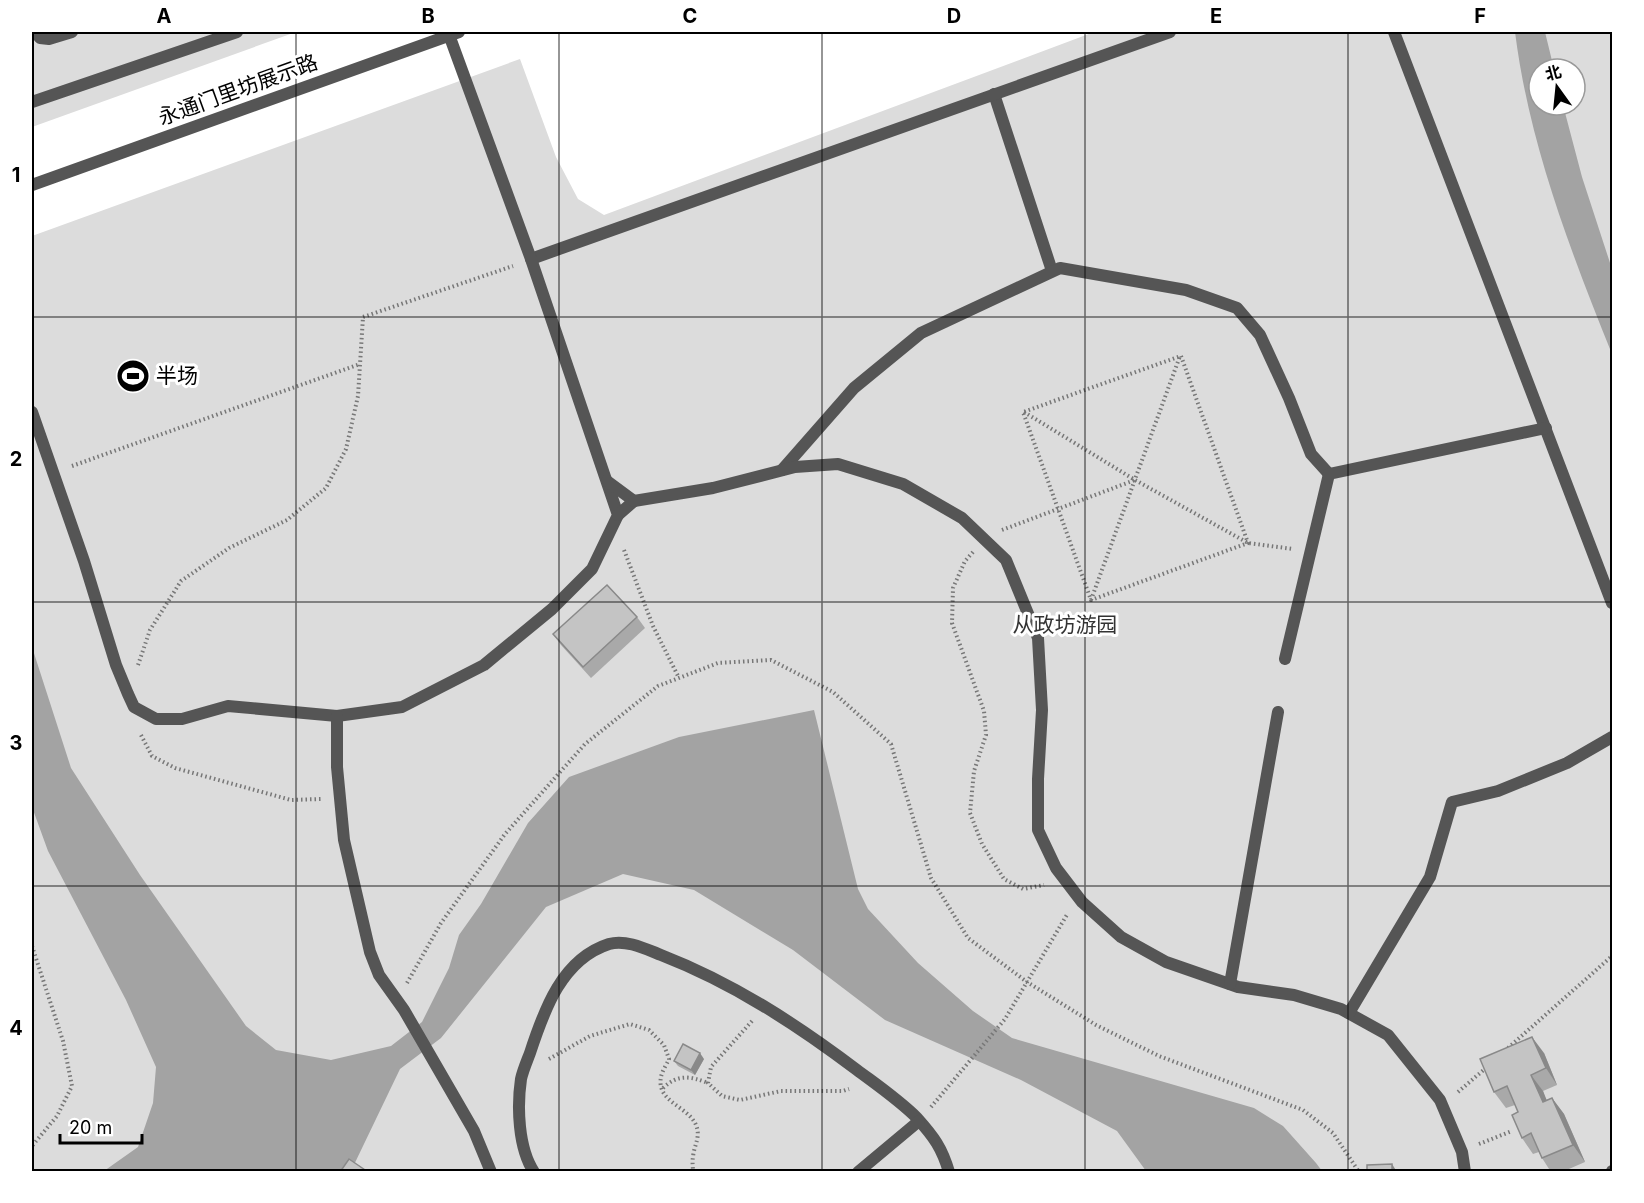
<svg xmlns="http://www.w3.org/2000/svg" width="1644" height="1203" viewBox="0 0 1644 1203" font-family="Inter,'Noto Sans SC',sans-serif">
<rect width="100%" height="100%" fill="#fff"/>
<g fill="#dcdcdc" fill-rule="evenodd">
<path d="M32,32H296L32,127Z"/>
<path d="M1094,32H1612V1171L32,1172V236L520,59L556,157L578,199L604,215ZM1539,69H1575V105H1539Z"/>
</g>
<g fill="#a3a3a3">
<path d="M1515,32H1545L1554,69H1539V105H1563L1582,177L1612,269V354C1570,250 1529,143 1515,32Z"/>
<path d="M32,647L71,768L140,875L246,1026L276,1050L331,1060L391,1046L422,1022L449,968L459,935L481,904L528,823L569,777L679,737L814,710L858,889L868,909L918,963L973,1011L1012,1038L1254,1108L1283,1126L1316,1163L1322,1171H1146L1117,1131L1021,1080L885,1020L793,950L694,890L623,874L546,907L441,1038L400,1069L351,1171H104L138,1147L153,1103L156,1067L126,1000L48,851L32,807Z"/>
</g>
<g fill="none" stroke-linecap="round" stroke-linejoin="round">
<g stroke="#777" stroke-width="4" stroke-dasharray="1.5 3" stroke-linecap="butt">
<path d="M1181,356L1248,543L1091,600L1023,412Z"/>
<path d="M1024,412L1135,480L1248,543L1293,549"/>
<path d="M72,466L360,364"/>
<path d="M1002,530L1135,480"/>
<path d="M624,550L653,626L679,678"/>
<path d="M973,552L965,561L953,588L952,623L984,711L986,735L974,771L970,813L982,844L1004,879L1023,889L1044,885"/>
<path d="M1091,600L1180,356"/>
<path d="M138,665L150,630L181,581L229,548L287,520L326,488L346,449L358,396L363,317L513,266"/>
<path d="M141,735L152,756L175,768L291,800L321,799"/>
<path d="M32,946L63,1041L72,1086L57,1116L32,1146"/>
<path d="M407,983L441,923L505,834L585,744L658,686L718,663L771,660L833,692L891,744L931,878L968,938L1027,982L1096,1025L1159,1056L1303,1110L1333,1133L1359,1172"/>
<path d="M752,1021L711,1067L708,1083L722,1096L740,1100L781,1091H843L849,1089"/>
<path d="M1508,1048L1612,956"/>
<path d="M549,1059L590,1036L630,1024L649,1030L664,1045L669,1059C667,1064 662,1071 661,1077C656,1102 688,1106 696,1125C701,1137 694,1145 693,1157C692,1162 693,1167 693,1172"/>
<path d="M663,1088C678,1074 690,1076 708,1083"/>
<path d="M1458,1092L1487,1067"/>
<path d="M931,1107L1005,1019L1068,913"/>
<path d="M1479,1144L1512,1131"/>
</g>
<g stroke="#555" stroke-width="12">
<path d="M35,32L40,38L49,39L72,32"/>
<path d="M1394,32L1612,603"/>
<path d="M994,94L1052,271"/>
<path d="M32,102L237,32"/>
<path d="M531,259L1170,32"/>
<path d="M32,412L84,561L116,665L128,694L134,707L156,719H182L228,706L337,716L402,707L484,665L552,609L592,569L618,515L531,259L448,32"/>
<path d="M782,470L854,388L921,333L1060,268L1186,290L1237,308L1260,335L1289,398L1311,454L1329,474"/>
<path d="M607,481L634,501L618,515"/>
<path d="M634,501L713,488L795,467L838,464L903,484L962,518L1006,560L1038,638L1042,710L1038,779V830L1056,868L1082,902L1121,937L1166,962L1238,987L1294,995L1341,1009L1388,1035L1440,1100L1462,1152L1465,1172"/>
<path d="M1285,659L1329,474L1546,428"/>
<path d="M337,716V767L344,840L370,952L379,975L404,1010L474,1131L491,1172"/>
<path d="M1230,984L1278,712"/>
<path d="M1349,1013L1430,877L1452,802L1498,791L1567,763L1612,737"/>
<path d="M534,1172C518,1148 517,1106 521,1079C523,1070 527,1061 530,1053C544,1010 562,959 609,944C626,939 646,949 661,955C733,983 796,1024 857,1070C877,1085 899,1100 917,1118C934,1137 942,1148 949,1172"/>
<path d="M858,1172L919,1121"/>
<path d="M1612,1172V1171"/>
</g>
<path stroke="#555" stroke-width="12" d="M32,185L459,32"/>
</g>
<g fill="#a9a9a9">
<path d="M637,617L645,628L591,678L561,645L553,634Z"/>
<path d="M1544,1053L1557,1085L1543,1091L1546,1100L1552,1098L1564,1114L1585,1162L1562,1172H1551L1542,1158L1539,1152L1533,1154L1522,1138L1518,1112L1515,1105L1506,1108L1494,1092Z"/>
<path d="M704,1059L695,1075L678,1066L674,1061Z"/>
</g>
<g fill="#898989">
<path d="M1532,1037L1544,1053L1557,1085L1546,1068Z"/>
<path d="M700,1053L704,1059L695,1075L691,1070Z"/>
<path d="M1531,1075L1543,1091L1554,1118L1543,1102Z"/>
<path d="M1552,1098L1564,1114L1585,1162L1573,1145Z"/>
<path d="M1392,1164L1397,1172H1392Z"/>
</g>
<g fill="#c4c4c4" stroke="#898989" stroke-width="1.5">
<path d="M607,585L637,617L583,667L553,634Z"/>
<path d="M1532,1037L1546,1068L1531,1075L1543,1102L1552,1098L1573,1145L1542,1158L1531,1133L1522,1138L1512,1115L1518,1112L1507,1086L1494,1092L1480,1059Z"/>
<path d="M683,1044L700,1053L691,1070L674,1061Z"/>
<path d="M349,1159L368,1172H340Z"/>
<path d="M1392,1164V1172H1367V1165Z"/>
</g>
<path fill="none" stroke="#000" stroke-width="1.5" stroke-opacity="0.55" d="M296,32V1172M559,32V1172M822,32V1172M1085,32V1172M1348,32V1172M32,317H1612M32,602H1612M32,886H1612"/>
<defs>
<g id="stadium-disc" transform="scale(1.725)"><circle r="9.5" fill="#000" stroke="#fff"/><path d="M0-5a6.5 5 0 1 0 0 10a6.5 5 0 1 0 0-10ZM-3.5-1.8h7v3.6h-7Z" fill="#fff"/></g>
</defs>
<g fill-rule="evenodd">
<use href="#stadium-disc" x="133" y="376"/>
</g>
<g text-anchor="middle" stroke-width="6" stroke-linejoin="round" paint-order="stroke">
<g font-size="21" fill="#000" stroke="#fff">
<text transform="translate(238 90) rotate(-20)" y="7">永通门里坊展示路</text>
</g>
<g font-size="21" fill="#000" stroke="#fff" text-anchor="start">
<text x="156" y="383">半场</text>
</g>
<g font-size="21" fill="#333" stroke="#fff">
<text x="1065" y="632">从政坊游园</text>
</g>
</g>
<rect width="1644" height="1203" fill="none" stroke="#ffffff" stroke-width="66"/>
<g transform="translate(1557 87) rotate(345)"><circle r="28" fill="#ffffff" stroke="#999999" stroke-width="1.5"/>
<path d="M0-4.5L10 22L0 15L-10 22Z" fill="#000000"/>
<text y="-9" font-size="16" font-weight="bold" text-anchor="middle" fill="#000000">北</text>
</g>
<path d="M60 1134v9h82v-9" fill="none" stroke="#000000" stroke-width="3"/>
<text x="69" y="1134" font-size="18" fill="#000000" stroke="#ffffff" stroke-width="4.5" paint-order="stroke">20 m</text>
<rect x="33" y="33" width="1578" height="1137" fill="none" stroke="#000" stroke-width="2"/>
<g font-size="20" text-anchor="middle" font-weight="bold" fill="#000">
<text x="164" y="23">A</text>
<text x="428" y="23">B</text>
<text x="690" y="23">C</text>
<text x="954" y="23">D</text>
<text x="1216" y="23">E</text>
<text x="1480" y="23">F</text>
<text x="16" y="182">1</text>
<text x="16" y="466">2</text>
<text x="16" y="750">3</text>
<text x="16" y="1035">4</text>
</g>
</svg>
